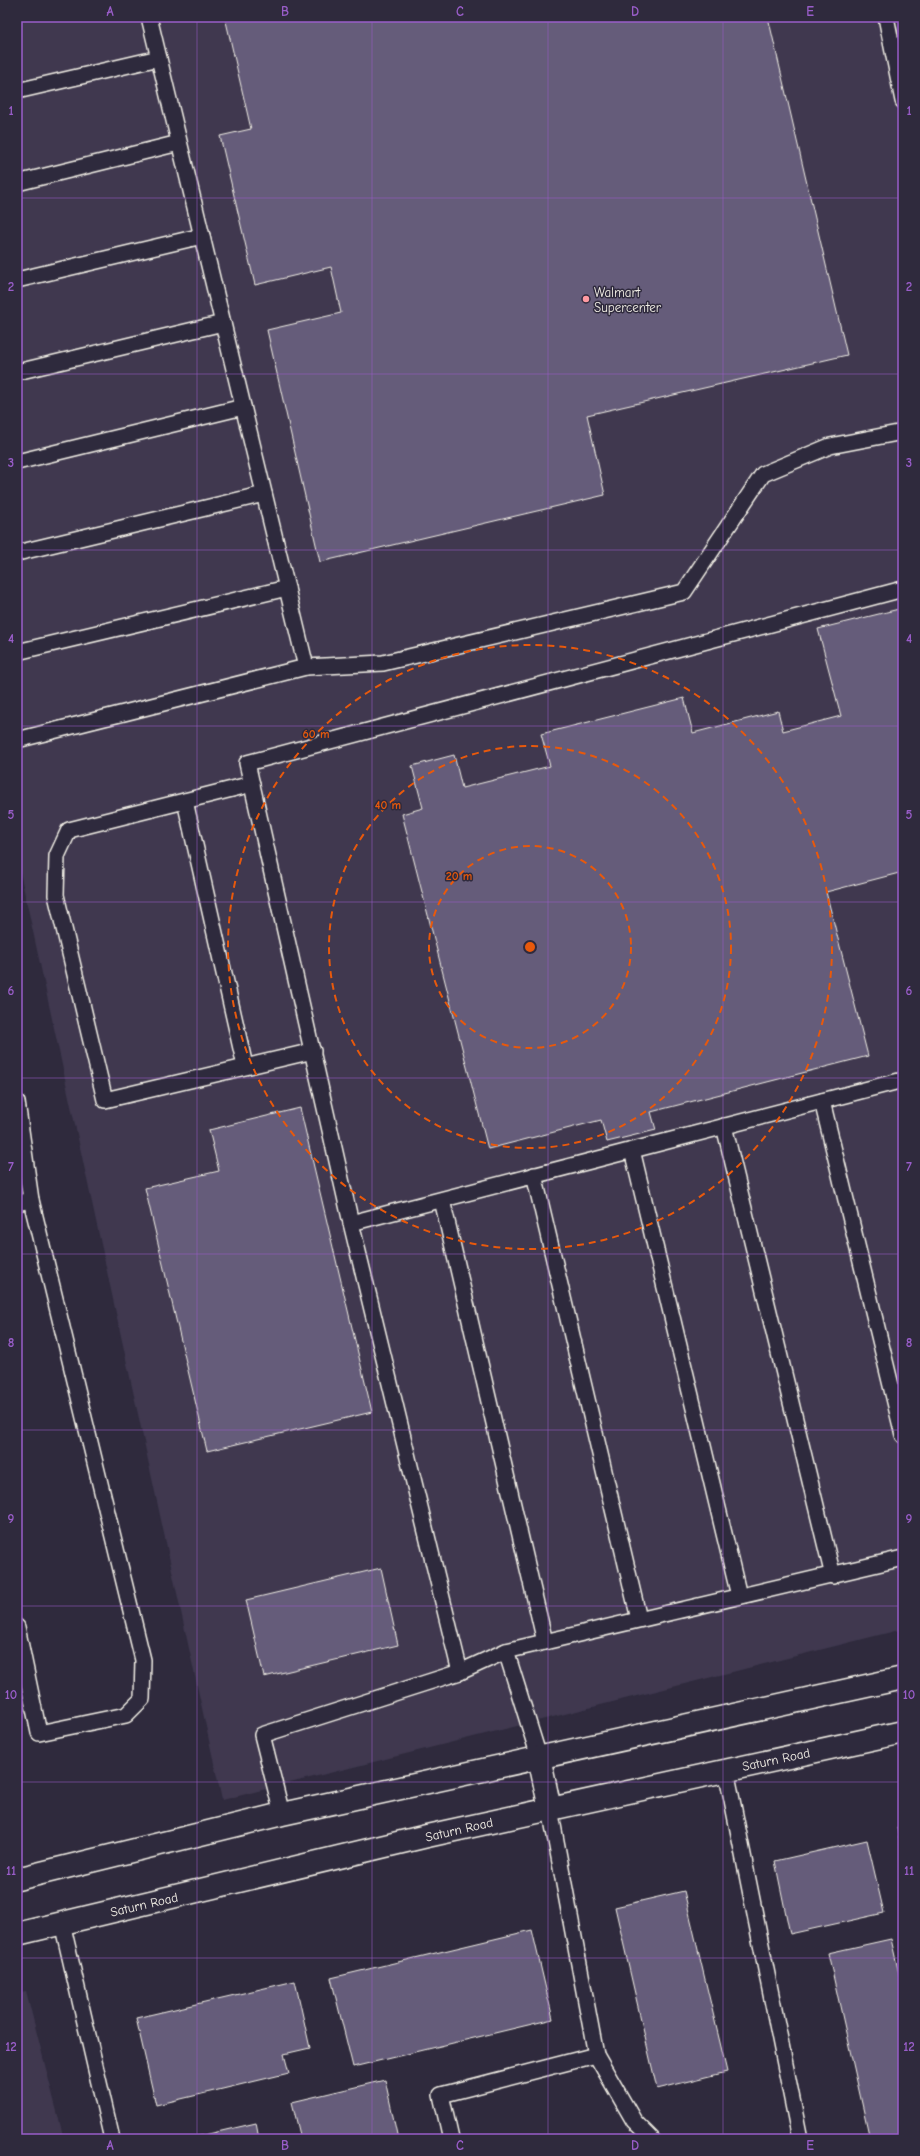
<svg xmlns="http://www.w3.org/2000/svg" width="920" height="2156" viewBox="0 0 920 2156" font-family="'Comic Neue',sans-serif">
<rect width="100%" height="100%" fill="#2f2a3d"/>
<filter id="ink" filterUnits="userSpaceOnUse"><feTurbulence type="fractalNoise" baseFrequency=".025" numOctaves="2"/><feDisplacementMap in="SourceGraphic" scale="8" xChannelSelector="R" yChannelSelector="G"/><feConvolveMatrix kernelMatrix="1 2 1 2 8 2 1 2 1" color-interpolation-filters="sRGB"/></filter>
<g filter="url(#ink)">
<g fill="#3f394f">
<path d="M17,17H903V1629L222,1800L17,858Z"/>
<path d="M26,1991L64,2139H17V1993Z"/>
</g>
<g fill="#655c7a" stroke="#f4f1e8">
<path d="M225,17H768L847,355L587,415L605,495L320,562L267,330L341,313L331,267L255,285L220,136L251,129Z"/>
<path d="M903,608V872L826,892L868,1056L651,1112L656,1130L607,1142L601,1120L488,1149L402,814L423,808L412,766L454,755L462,788L550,766L541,734L684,698L693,733L778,711L783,731L841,716L818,629Z"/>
<path d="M300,1108L372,1412L207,1451L145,1188L219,1171L209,1130Z"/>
<path d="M381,1568L398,1645L264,1677L246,1600Z"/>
<path d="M903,1827V1856L897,1828Z"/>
<path d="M867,1840L884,1913L790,1934L775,1861Z"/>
<path d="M684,1891L727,2072L657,2089L615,1907Z"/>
<path d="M532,1930L553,2019L353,2067L331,1978Z"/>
<path d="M891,1939L903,1991V2139H870L828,1953Z"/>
<path d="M295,1981L310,2048L284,2054L289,2073L156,2105L136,2018Z"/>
<path d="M385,2080L398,2139H301L292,2102Z"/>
<path d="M256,2123L259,2139H187Z"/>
</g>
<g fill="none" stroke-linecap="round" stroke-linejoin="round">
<g stroke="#f4f1e8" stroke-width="18">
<g id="lane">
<path d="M886,17L903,101"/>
<path d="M17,91L159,58"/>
<path d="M17,183L179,143"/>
<path d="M17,280L202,236"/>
<path d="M17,372L223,323"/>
<path d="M17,462L243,407"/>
<path d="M17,553L264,494"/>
<path d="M17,652L287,588"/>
<path d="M306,667L383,663L684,592L763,474L830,446L903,432"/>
<path d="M17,740L306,667L149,17"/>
<path d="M252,784L69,830L57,856L56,895L105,1100L313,1051"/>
<path d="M185,801L245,1066"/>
<path d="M822,1101L903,1435"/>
<path d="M17,1102L31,1200L17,1203"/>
<path d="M724,1126L833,1576"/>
<path d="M632,1150L739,1596"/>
<path d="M534,1175L639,1619"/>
<path d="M442,1200L545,1642"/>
<path d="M351,1223L903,1080"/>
<path d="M17,1627L39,1733L126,1715L142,1699L143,1660L31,1200"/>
<path d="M506,1651L903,1558"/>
<path d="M539,1757L506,1651L460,1672L351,1223L247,763L903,589"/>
<path d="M726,1770L800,2139"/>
<path d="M550,1809L596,2055L634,2121L652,2139"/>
<path d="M282,1814L262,1735L460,1672"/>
<path d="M62,1923L112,2139"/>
<path d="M451,2139L441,2095L596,2055"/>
</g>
</g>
<g stroke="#f4f1e8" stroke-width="25">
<g id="secondary">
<path d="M539,1757L550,1809"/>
<path d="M17,1879L282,1814L903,1678"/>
<path d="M17,1934L427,1836L903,1732"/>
</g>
</g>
<use href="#lane" stroke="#2f2a3d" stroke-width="15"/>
<use href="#secondary" stroke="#2f2a3d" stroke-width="22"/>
</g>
</g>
<path fill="none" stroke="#995dc9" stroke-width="1" stroke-opacity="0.55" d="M197,17V2139M372,17V2139M548,17V2139M723,17V2139M17,198H903M17,374H903M17,550H903M17,726H903M17,902H903M17,1078H903M17,1254H903M17,1430H903M17,1606H903M17,1782H903M17,1958H903"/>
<g fill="none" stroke="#e8590c" stroke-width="2" stroke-dasharray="7 5">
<circle cx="530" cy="947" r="101"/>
<circle cx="530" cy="947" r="201"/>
<circle cx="530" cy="947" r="302"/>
</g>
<circle fill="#ff9aa2" stroke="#2f2a3d" stroke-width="1.5" cx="586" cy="299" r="4"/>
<g text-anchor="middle" stroke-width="3" stroke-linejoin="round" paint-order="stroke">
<g font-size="13" fill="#f4f1e8" stroke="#2f2a3d" text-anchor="start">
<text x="594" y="297">Walmart<tspan x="594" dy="15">Supercenter</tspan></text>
</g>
<g font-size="13" fill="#f4f1e8" stroke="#2f2a3d">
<text transform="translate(776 1759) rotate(-12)" y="5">Saturn Road</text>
<text transform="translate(459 1829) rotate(-13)" y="5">Saturn Road</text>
<text transform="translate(144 1904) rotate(-13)" y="5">Saturn Road</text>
</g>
</g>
<circle cx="530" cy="947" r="6" fill="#e8590c" stroke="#2f2a3d" stroke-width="2"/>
<g font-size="12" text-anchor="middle" font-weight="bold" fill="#e8590c" stroke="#2f2a3d" stroke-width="3" stroke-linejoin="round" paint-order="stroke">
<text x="316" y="738">60 m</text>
<text x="388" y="809">40 m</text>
<text x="459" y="880">20 m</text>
</g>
<rect width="920" height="2156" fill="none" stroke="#2f2a3d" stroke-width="44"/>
<rect x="22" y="22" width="876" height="2112" fill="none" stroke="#995dc9" stroke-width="1.5"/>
<g font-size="13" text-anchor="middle" font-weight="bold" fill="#995dc9">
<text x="110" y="16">A</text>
<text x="285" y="16">B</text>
<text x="460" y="16">C</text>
<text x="635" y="16">D</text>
<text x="810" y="16">E</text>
<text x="11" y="115">1</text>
<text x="909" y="115">1</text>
<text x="11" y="291">2</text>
<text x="909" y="291">2</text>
<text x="11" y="467">3</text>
<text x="909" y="467">3</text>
<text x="11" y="643">4</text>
<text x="909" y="643">4</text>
<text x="11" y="819">5</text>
<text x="909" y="819">5</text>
<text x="11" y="995">6</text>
<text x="909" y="995">6</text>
<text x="11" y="1171">7</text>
<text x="909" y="1171">7</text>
<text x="11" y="1347">8</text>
<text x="909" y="1347">8</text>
<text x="11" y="1523">9</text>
<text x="909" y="1523">9</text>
<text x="11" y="1699">10</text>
<text x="909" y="1699">10</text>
<text x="11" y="1875">11</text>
<text x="909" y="1875">11</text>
<text x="11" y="2051">12</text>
<text x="909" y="2051">12</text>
<text x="110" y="2150">A</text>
<text x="285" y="2150">B</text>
<text x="460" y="2150">C</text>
<text x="635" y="2150">D</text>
<text x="810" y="2150">E</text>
</g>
</svg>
